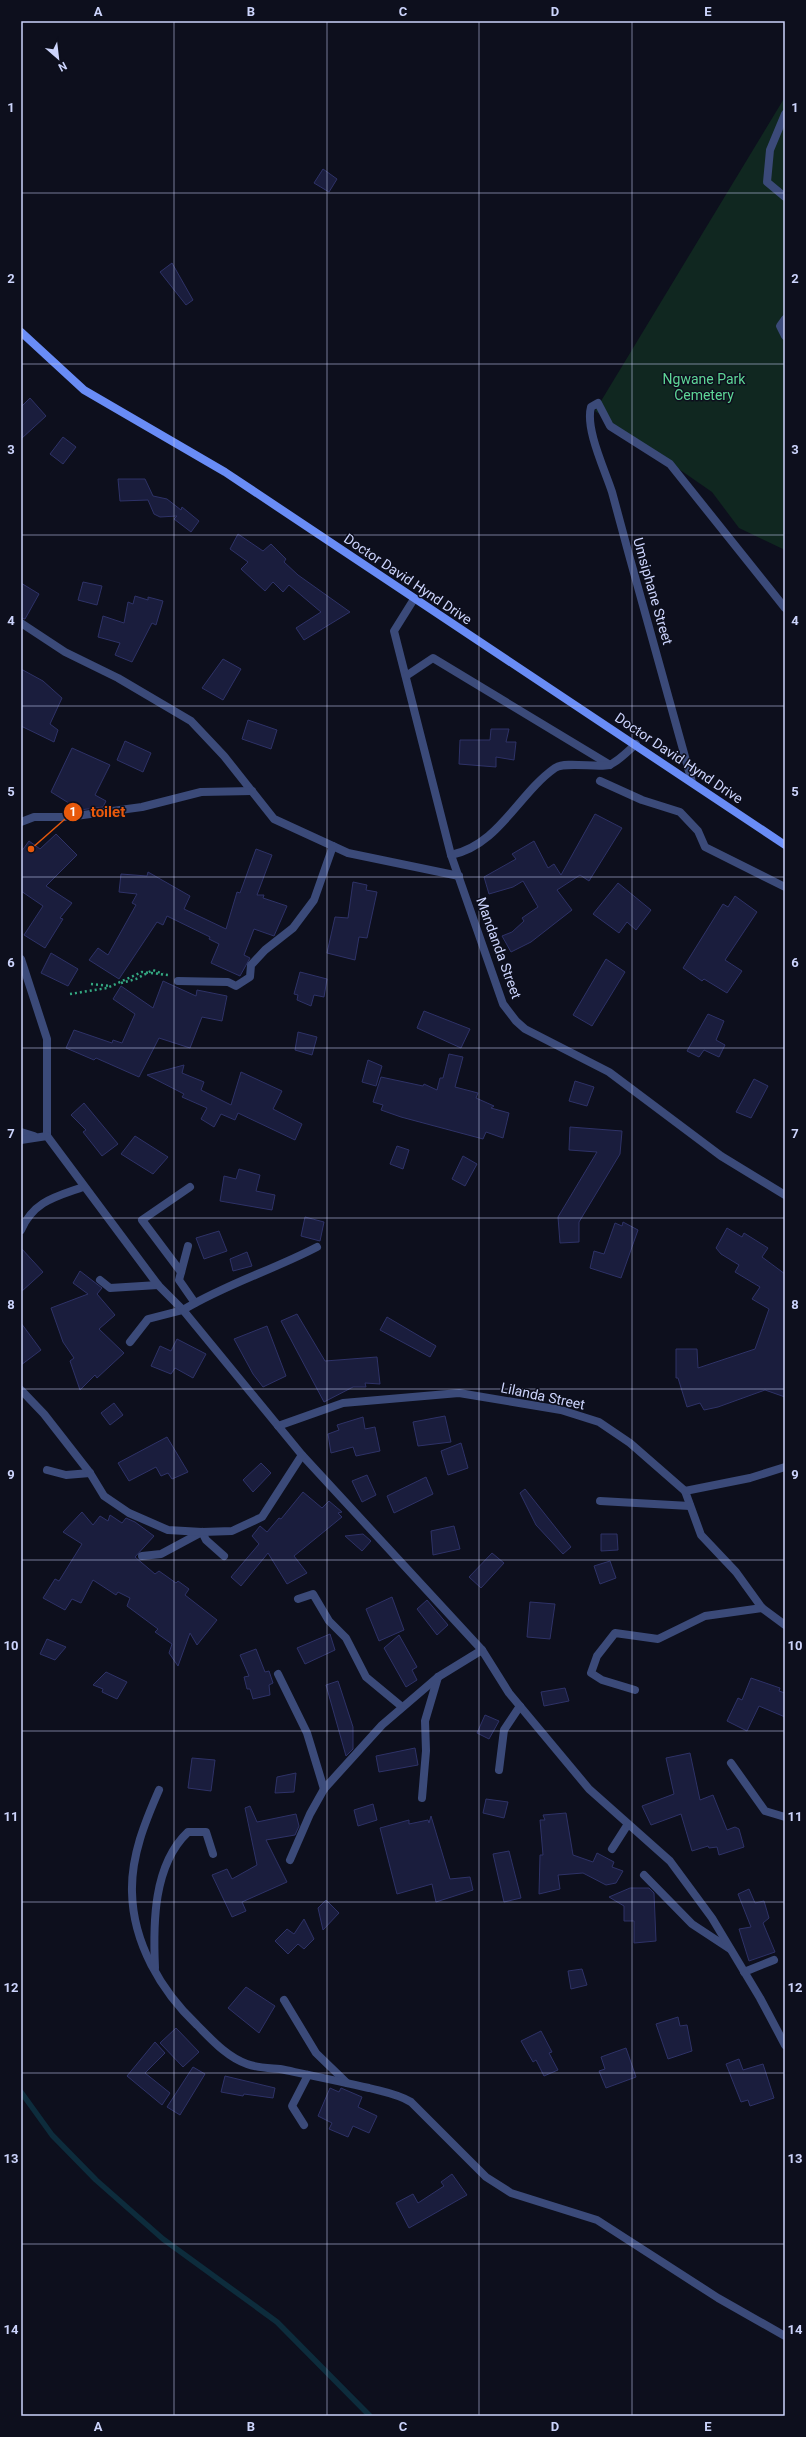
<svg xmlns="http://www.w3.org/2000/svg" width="806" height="2437" viewBox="0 0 806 2437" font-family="Roboto,sans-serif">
<rect width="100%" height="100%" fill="#0d0f1d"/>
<path fill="#102720" d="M785,97V550L739,528L712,492L595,411Z"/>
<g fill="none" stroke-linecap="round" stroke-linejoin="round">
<path stroke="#0d2c3c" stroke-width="5.5" d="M21,2092L52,2135L96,2180L163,2239L277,2322L370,2416"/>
</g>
<g fill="#1a1d3d" stroke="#2e3267">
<path d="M323,169L337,179L329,192L314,183Z"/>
<path d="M172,263L193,300L186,305L160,272Z"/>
<path d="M30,398L46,416L21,439V407Z"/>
<path d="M63,437L76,447L63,464L50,454Z"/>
<path d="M118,479H145L153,496L167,499L181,510L182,507L199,521L191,532L174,519L177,516L160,517L154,514L148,500L120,501Z"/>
<path d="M238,534L263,551L271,544L286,559L284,562L298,575L350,612L304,640L296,628L321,612L289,585L283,592L273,582L265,591L241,569L248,562L230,549Z"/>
<path d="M83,582L102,586L97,605L78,600Z"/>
<path d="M21,583L39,594L25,619L21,618Z"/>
<path d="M135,596L148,600V597L163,601L156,625L152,623L132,662L115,655L120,643L98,637L103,616L124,623L128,602L133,604Z"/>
<path d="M223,659L241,669L223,700L202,688Z"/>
<path d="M21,669L43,681L62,698L50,724L58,730L54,742L21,726Z"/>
<path d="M248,720L277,730L271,749L242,739Z"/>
<path d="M491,729H509L506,742H516L514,760L496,757V767L459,764L460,740H490Z"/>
<path d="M125,741L151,753L143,772L117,760Z"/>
<path d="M72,748L110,765L95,795L106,801L103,807L80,810L51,792Z"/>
<path d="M595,814L622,828L589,881L580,875L557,890L572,910L531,942L511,952L502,936L512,932L524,921L522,918L538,907L523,881L513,887L489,894L484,877L516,859L512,854L534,841L548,868L554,864L561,875Z"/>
<path d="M56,834L77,855L46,886L72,903L60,918L63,919L45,948L24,935L43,906L21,891V852L29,841L40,849Z"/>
<path d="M256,849L272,855L257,895H264L263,898L287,906L274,936L254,929L244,955L250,958L240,976L211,963L219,944L209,939L210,937L167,916L163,925L157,922L119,979L89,960L98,948L108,955L136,905L132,903L137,894L119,892L121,874L147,876L148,872L190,896L184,909L226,929L237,892L240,893Z"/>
<path d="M353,882L367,885L366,890L377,892L367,938L359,937L355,960L327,953L335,917L348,918Z"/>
<path d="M618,883L651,910L636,930L627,922L619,933L593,914Z"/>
<path d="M735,896L757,912L725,960L742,971L727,993L704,979L702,981L683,968L723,904L728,907Z"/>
<path d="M51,953L78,969L68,986L41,973Z"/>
<path d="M606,959L625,972L592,1026L573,1015Z"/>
<path d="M300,972L327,979L324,997L314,995L311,1006L297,1000L298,995L294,994Z"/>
<path d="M163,981L196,996L197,990L227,996L222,1021L202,1017L190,1048L159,1038L139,1077L96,1058L94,1060L66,1048L74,1030L112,1043L113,1040L122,1043L135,1014L113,999L121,986L153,1008Z"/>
<path d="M424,1011L470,1029L461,1048L417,1028Z"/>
<path d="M708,1014L724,1021L716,1040L725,1045L719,1057L704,1050L699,1057L687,1051Z"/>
<path d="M298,1032L317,1037L312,1055L295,1050Z"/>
<path d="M449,1054L463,1057L455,1087L478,1093L476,1098L494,1106L491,1108L509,1113L503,1138L486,1132L483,1139L401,1117L381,1110L383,1105L373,1102L381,1077L423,1086L424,1084L437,1090L440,1078H443Z"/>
<path d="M368,1060L382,1066L376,1086L362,1082Z"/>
<path d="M184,1065L182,1073L204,1082L201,1090L231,1105L241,1072L282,1091L273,1109L302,1124L295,1140L238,1113L235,1120L221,1114L214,1127L201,1119L207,1108L182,1097L184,1094L147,1075Z"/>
<path d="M754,1079L768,1086L751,1118L736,1112Z"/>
<path d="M575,1081L594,1087L587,1106L569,1101Z"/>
<path d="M84,1103L118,1144L102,1156L83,1132L86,1130L71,1115Z"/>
<path d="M570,1127L622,1131L620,1154L579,1222V1242L560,1243L558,1217L597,1152L569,1150Z"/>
<path d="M135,1136L168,1157L153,1174L121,1154Z"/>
<path d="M397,1146L409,1150L403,1169L390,1164Z"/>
<path d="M463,1156L477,1164L465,1186L452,1179Z"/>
<path d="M239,1169L260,1175L256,1191L275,1195L272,1210L220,1201L224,1176L236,1179Z"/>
<path d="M305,1217L324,1222L320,1241L301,1236Z"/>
<path d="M623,1222L638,1230L621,1278L590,1268L594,1251L604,1254L615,1223L622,1226Z"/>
<path d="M727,1228L742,1237L744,1233L768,1248L762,1257L785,1274V1397L765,1390L718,1407L704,1410L700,1403L687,1407L678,1378H676V1349H697L698,1368L755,1349L769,1309L752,1299L760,1287L735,1272L739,1265L721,1254L716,1248Z"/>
<path d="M219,1231L227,1251L204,1259L196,1238Z"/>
<path d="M21,1248L43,1272L21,1292Z"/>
<path d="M247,1252L252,1266L233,1271L230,1259Z"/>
<path d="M80,1271L102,1288L97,1294L115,1315L99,1329L124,1353L97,1378L95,1375L80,1390L70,1361L74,1358L63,1342L51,1308L88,1294L73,1283Z"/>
<path d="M297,1314L325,1361L377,1357L380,1384L365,1383L366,1387H353L324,1402L281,1321Z"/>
<path d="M387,1317L436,1346L430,1357L380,1330Z"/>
<path d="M21,1323L41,1350L21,1365Z"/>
<path d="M267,1326L286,1376L263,1387L253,1374L234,1339Z"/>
<path d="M177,1339L206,1354L193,1378L175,1368L171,1374L151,1366L160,1346L171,1351Z"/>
<path d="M114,1403L123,1415L110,1425L101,1413Z"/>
<path d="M445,1416L451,1442L418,1446L413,1422Z"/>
<path d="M363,1417L365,1429L375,1427L380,1451L356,1456L353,1447L331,1453L328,1434L339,1430L337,1425Z"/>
<path d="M167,1437L188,1472L172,1479L168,1473L161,1476L156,1467L129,1481L118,1463Z"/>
<path d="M461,1443L468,1468L448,1475L441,1451Z"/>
<path d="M261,1463L271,1473L253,1492L243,1480Z"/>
<path d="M367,1475L376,1495L362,1502L352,1481Z"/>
<path d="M426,1477L433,1494L394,1513L387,1496Z"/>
<path d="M525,1489L571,1547L563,1554L536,1525L520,1493Z"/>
<path d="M303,1492L322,1508L329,1501L342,1512L338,1513L342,1517L294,1556L307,1573L287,1584L268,1553L241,1586L231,1577L259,1544L252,1536L260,1526L267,1532L279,1518L281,1519Z"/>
<path d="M82,1512L93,1525L100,1516L108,1521L110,1515L122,1523L126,1518L135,1522L154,1536L135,1557L155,1574L159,1571L176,1583L178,1581L189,1589L185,1595L217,1620L197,1645L190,1633L178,1666L169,1653L172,1644L155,1632L158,1629L127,1606L130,1598L118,1592L116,1595L93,1580L81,1603L72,1599L65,1610L43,1598L55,1579L59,1581L82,1544L63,1532Z"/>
<path d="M454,1526L460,1549L433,1555L431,1531Z"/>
<path d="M363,1534L371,1541L362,1551L345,1536Z"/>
<path d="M601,1534H617L618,1550L601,1551Z"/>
<path d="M492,1553L504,1563L481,1588L469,1577Z"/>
<path d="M610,1561L616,1578L600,1584L594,1566Z"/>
<path d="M392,1597L404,1630L379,1641L366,1609Z"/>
<path d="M427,1600L448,1625L437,1635L417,1609Z"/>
<path d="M530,1602L555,1604L550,1639L527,1637Z"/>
<path d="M330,1634L335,1650L305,1664L297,1648Z"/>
<path d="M399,1635L417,1667L412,1670L417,1680L406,1687L384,1648Z"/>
<path d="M47,1639L66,1647L55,1660L40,1654Z"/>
<path d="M256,1649L265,1672L269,1671L273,1683L269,1685L270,1695L253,1699L250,1689H247L244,1677L249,1676L240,1655Z"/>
<path d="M106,1672L127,1682L117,1699L102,1692L103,1689L93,1685Z"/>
<path d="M751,1678L780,1688L779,1691L785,1693V1717L759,1706L747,1731L727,1721L738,1698L742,1700Z"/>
<path d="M338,1681L353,1727V1749L346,1756L326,1685Z"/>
<path d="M565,1688L569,1701L544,1706L541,1692Z"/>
<path d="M485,1715L499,1721L489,1739L477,1733Z"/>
<path d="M415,1748L418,1765L379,1772L376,1756Z"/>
<path d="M690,1753L700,1800L713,1795L727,1830L735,1827L739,1829L744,1847L719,1855L717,1847L709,1848L708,1846L692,1851L681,1814L651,1825L642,1806L674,1794L666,1758Z"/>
<path d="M192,1758L215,1760L211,1791L188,1788Z"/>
<path d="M296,1773L294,1792L275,1793L277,1777Z"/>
<path d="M486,1799L508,1802L504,1818L483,1813Z"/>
<path d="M373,1804L377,1820L358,1826L354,1810Z"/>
<path d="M250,1806L257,1822L296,1814L299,1826L295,1835L266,1840L287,1882L242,1902L246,1911L232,1917L212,1875L227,1869L232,1879L257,1865L245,1808Z"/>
<path d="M566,1813L573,1855L593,1862L597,1853L614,1862L612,1867L623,1871L616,1883L606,1885L583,1873L558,1875L560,1889L539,1894L540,1855H543L540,1820H545L543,1815Z"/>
<path d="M431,1816L450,1879L470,1877L473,1890L436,1902L432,1884L397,1894L380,1828L409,1820V1824L428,1820L429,1823Z"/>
<path d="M509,1851L521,1898L504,1902L493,1854Z"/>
<path d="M630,1888H649L654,1893L656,1941L634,1943V1921H624V1906L609,1897Z"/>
<path d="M749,1889L755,1903L764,1901L769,1918L763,1923L775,1952L749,1961L739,1929L751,1927L738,1894Z"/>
<path d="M326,1900L339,1913L323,1930L318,1908Z"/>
<path d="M304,1919L314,1939L304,1949L298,1944L288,1954L275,1941L287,1929L294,1934Z"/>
<path d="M582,1969L587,1985L571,1989L568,1971Z"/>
<path d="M246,1987L275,2006L259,2033L228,2008Z"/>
<path d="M678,2017L680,2026L687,2025L692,2051L668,2059L656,2024Z"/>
<path d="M176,2028L199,2052L183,2067L160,2043Z"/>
<path d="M541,2031L552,2052L549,2053L558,2070L544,2076L536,2060L533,2062L521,2041Z"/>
<path d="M155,2042L165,2053L145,2073L170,2093L162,2105L127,2076Z"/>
<path d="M626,2048L636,2077L606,2088L599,2071L605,2069L601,2057Z"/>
<path d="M739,2059L743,2070L763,2064L774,2098L750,2106L748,2100L741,2102L726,2064Z"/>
<path d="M193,2067L205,2074L180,2115L167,2107Z"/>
<path d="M225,2076L275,2088L273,2098L244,2094L243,2096L221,2092Z"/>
<path d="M330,2088L339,2092L341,2088L362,2097L358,2107L377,2116L369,2133L353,2126L348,2137L329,2129L332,2123L318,2116Z"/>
<path d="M452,2174L467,2195L409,2228L396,2203L413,2194L418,2203L444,2186L441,2182Z"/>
</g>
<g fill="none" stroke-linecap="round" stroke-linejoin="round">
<g stroke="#34a881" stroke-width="2.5" stroke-dasharray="2 3" stroke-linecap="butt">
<path d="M121,983L136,979L153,970L163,974"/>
<path d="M91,984L111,986"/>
<path d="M70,994L107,988L142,972L168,975"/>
</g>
<g stroke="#3b4a79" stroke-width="8">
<path d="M692,782C665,686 638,589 612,492C605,470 585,429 591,407L598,403L610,426L670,464L785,608"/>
<path d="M21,1132L34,1136"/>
<path d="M21,1230C34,1201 55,1197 83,1187"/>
<path d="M100,1280L110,1288L158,1285"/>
<path d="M130,1342L148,1319L183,1310"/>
<path d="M47,1470L66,1475L90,1473"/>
<path d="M142,1556L161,1554L202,1532L206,1540L224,1556"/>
<path d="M298,1599L313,1594L329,1621L346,1638L366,1677L401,1706"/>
<path d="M278,1674L307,1733L324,1789"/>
<path d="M499,1770L504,1730L520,1706"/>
<path d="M422,1798L426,1751L425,1721L438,1677"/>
<path d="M612,1849L628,1824"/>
<path d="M644,1875L692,1924L730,1949"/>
<path d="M744,1972L774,1960"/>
<path d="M284,2000L316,2053L347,2083"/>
<path d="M304,2125L292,2106L308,2075"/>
</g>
<g stroke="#3b4a79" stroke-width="8">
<path d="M785,114L770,150L767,182L785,197"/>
<path d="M785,319L780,326L785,336"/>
<path d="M414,599L394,631L451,855L503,1004L516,1021L525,1029L609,1072L721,1156L785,1195"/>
<path d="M21,623L65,652L118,678L191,721L224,756L274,819L348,853L459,876"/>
<path d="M406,676L433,658L610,765"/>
<path d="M600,781L642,800L680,812L698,831L705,847L785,887"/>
<path d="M21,822L34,817H68L142,807L201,792L252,791"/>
<path d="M451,855C499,845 518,794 555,768C565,761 597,768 609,765C618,762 629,750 636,744"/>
<path d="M21,959L47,1039V1136"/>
<path d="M178,981L228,982L236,986L250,977L251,965L265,950L293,928L314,900L333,846"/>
<path d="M21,1140L47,1136L158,1285L183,1310L302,1455L482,1650L509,1693L589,1789L670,1861L712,1918L760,1998L785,2045"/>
<path d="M188,1246L179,1280L195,1303"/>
<path d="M181,1272L142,1220L190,1187"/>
<path d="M183,1310C226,1284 273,1270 317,1247"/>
<path d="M21,1390L44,1414L90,1473L104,1496L129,1513L168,1530L202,1532L232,1531L262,1517L302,1455"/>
<path d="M278,1426L343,1403L459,1393L561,1410L599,1422L630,1443L685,1491L701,1535L736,1572L762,1608L785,1625"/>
<path d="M685,1491L750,1478L785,1467"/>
<path d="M600,1501L690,1506"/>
<path d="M635,1690L602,1680L591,1673L597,1656L615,1633L658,1639L705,1616L762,1608"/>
<path d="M731,1763L765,1811L785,1817"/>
<path d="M159,1790C145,1822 131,1856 132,1892C133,1943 161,1991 197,2025C212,2040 227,2057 247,2064C257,2068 269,2068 280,2069C309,2075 339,2081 369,2088C384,2092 398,2094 411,2102L486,2177L511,2193L597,2220L718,2298L785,2336"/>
<path d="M290,1860L310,1814L324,1789L382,1725L438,1677L482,1650"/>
<path d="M155,1968C153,1924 153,1865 188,1832H206L213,1854"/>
</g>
<path stroke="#698cf6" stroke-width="8" d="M21,332L84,390L225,472L785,845"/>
</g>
<path fill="none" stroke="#ccd4fc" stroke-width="1" stroke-opacity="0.55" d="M174,21V2416M327,21V2416M479,21V2416M632,21V2416M21,193H785M21,364H785M21,535H785M21,706H785M21,877H785M21,1048H785M21,1218H785M21,1389H785M21,1560H785M21,1731H785M21,1902H785M21,2073H785M21,2244H785"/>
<g text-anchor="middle" stroke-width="3" stroke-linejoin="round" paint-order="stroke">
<g font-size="14" fill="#5ed697" stroke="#0d0f1d">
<text x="704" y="384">Ngwane Park<tspan x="704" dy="16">Cemetery</tspan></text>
</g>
<g font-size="14" fill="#ccd4fc" stroke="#0d0f1d">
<text transform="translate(408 579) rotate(34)" y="5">Doctor David Hynd Drive</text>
<text transform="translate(653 591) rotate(74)" y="5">Umsiphane Street</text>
<text transform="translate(679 758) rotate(34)" y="5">Doctor David Hynd Drive</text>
<text transform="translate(499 948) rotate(70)" y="5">Mandanda Street</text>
<text transform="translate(543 1396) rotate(12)" y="5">Lilanda Street</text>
</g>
</g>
<path fill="none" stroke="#e8590c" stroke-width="1.5" d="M31 849L73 812"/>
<g fill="#e8590c" stroke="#0d0f1d" stroke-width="1.5">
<circle cx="31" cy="849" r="4"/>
<circle cx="73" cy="812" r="10"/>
</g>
<g font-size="12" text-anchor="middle" font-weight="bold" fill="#fff">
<text x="73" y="816">1</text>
</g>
<g font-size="15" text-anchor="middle" font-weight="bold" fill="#e8590c" stroke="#0d0f1d" stroke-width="3" stroke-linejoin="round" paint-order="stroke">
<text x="108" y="817">toilet</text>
</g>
<rect width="806" height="2437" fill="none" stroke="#0d0f1d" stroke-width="44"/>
<g transform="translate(58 58) rotate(152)" stroke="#0d0f1d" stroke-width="3" paint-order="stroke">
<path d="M0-3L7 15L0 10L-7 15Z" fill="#ccd4fc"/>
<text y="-6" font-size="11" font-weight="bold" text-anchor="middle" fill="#ccd4fc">N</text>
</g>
<rect x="22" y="22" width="762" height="2393" fill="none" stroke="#ccd4fc" stroke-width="1.5"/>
<g font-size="13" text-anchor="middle" font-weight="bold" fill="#ccd4fc">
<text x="98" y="16">A</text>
<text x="251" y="16">B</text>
<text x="403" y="16">C</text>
<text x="555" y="16">D</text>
<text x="708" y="16">E</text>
<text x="11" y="112">1</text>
<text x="795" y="112">1</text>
<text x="11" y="283">2</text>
<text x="795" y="283">2</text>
<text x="11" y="454">3</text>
<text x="795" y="454">3</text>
<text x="11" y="625">4</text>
<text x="795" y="625">4</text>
<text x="11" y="796">5</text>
<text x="795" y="796">5</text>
<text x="11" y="967">6</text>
<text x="795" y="967">6</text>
<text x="11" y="1138">7</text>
<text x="795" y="1138">7</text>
<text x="11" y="1309">8</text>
<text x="795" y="1309">8</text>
<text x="11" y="1479">9</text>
<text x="795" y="1479">9</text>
<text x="11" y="1650">10</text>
<text x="795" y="1650">10</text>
<text x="11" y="1821">11</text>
<text x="795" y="1821">11</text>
<text x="11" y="1992">12</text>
<text x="795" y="1992">12</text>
<text x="11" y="2163">13</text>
<text x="795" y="2163">13</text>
<text x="11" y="2334">14</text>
<text x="795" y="2334">14</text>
<text x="98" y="2431">A</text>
<text x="251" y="2431">B</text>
<text x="403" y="2431">C</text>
<text x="555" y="2431">D</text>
<text x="708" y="2431">E</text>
</g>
</svg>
